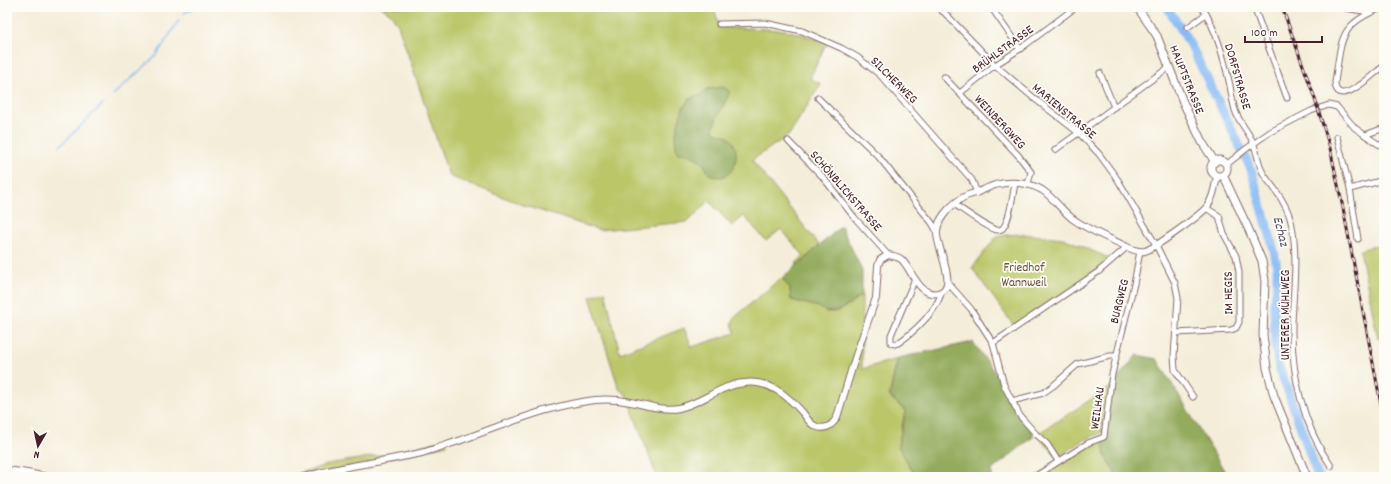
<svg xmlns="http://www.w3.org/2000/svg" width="1391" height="484" viewBox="0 0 1391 484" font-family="Dekko,sans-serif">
<rect width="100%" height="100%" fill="#fdfcf7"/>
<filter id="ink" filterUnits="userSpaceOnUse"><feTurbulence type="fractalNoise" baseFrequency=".025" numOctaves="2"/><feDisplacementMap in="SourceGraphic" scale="8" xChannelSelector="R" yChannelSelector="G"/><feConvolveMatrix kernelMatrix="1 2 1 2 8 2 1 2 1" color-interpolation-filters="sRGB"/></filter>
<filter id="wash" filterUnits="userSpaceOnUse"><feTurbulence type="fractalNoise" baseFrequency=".012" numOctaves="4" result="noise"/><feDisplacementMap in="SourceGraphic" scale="16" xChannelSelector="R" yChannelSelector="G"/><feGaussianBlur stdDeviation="0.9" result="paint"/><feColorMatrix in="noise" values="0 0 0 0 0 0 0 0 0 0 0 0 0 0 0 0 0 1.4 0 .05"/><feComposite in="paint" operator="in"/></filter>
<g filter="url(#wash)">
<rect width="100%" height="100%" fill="#f4edd9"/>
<g fill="#bac668" stroke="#82724a">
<path d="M381,7H714L719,27L786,30L827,42L810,78L821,84L789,135L752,160L819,245C812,252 806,260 797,265L796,263L804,256L781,229L766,241L744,216L732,226L709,201L688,222L599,230L526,206L449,176L398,25L391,14Z"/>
<path d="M1023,234L1063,238L1111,259L1100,268L1014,326L972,268L996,237L1006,235Z"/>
<path d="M1384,243V337L1378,339L1360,250Z"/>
<path d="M781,278L790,288L791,300L819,307L826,312H837L849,305L862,295V369L897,359L889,396L905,411L898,445L916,477H657L629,402L626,394L619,389L590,297L605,291L620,353L684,328L692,347L735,333L732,323L735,317Z"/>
<path d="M1110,387L1102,430L1101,433L1086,439L1058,457L1036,435Z"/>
<path d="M1104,437V454L1117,477H1035L1058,461Z"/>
<path d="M445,439L447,445L304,477H293L292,475L334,463L401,452Z"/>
</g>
<g fill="#93ab5c" stroke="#6e6544">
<path d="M723,87L730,91C725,106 715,115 713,131C718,134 724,134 728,137C742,146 737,178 719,177C716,177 712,175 709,174C703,160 693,154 679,153L676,148L675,138L679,120L683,108L689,99L700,95L707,89Z"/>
<path d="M841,226L862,270V295L849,305L837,311L826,312L819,307L791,300L790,288L782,278L797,265L804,261L810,254Z"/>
<path d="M973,342L1003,384L1033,432V437L992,470V477H916L898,446L906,411L890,396L898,358Z"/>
<path d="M1137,355L1157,359L1228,477H1119L1106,458L1103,444L1110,387Z"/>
</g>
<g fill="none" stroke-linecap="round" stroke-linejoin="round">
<g stroke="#86baf4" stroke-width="1.5">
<path d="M184,13L196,7"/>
<path d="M113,95L156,56L179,20"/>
<path d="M60,146L103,104"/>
</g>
<path stroke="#86baf4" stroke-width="9" d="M1167,7L1183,32L1194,52L1251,169L1274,250L1277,268V285L1274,305L1275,344L1279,366L1318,477"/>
</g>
</g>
<g filter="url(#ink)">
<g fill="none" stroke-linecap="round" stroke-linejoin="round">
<g stroke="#866768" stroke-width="7">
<g id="minor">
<path d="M939,7L995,65L1035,99L1079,133L1099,154L1118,180L1156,245L1175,283L1178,298L1174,356L1175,370L1193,397"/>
<path d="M991,7L1020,49"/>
<path d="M1202,7C1216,29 1223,55 1229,81C1231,90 1232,100 1235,110C1238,121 1248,131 1253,142C1257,152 1258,163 1263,173C1266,178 1270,183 1274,188C1282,199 1290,212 1292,226C1298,258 1293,292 1292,325C1291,374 1303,426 1331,466"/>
<path d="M1254,7L1287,98"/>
<path d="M1339,7L1369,12"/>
<path d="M1384,7C1338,24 1342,39 1335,82C1336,112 1375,72 1384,66"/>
<path d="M942,11L947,7"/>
<path d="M719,24L765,23L802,31L841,48L857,57L880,75L972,180L977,193"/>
<path d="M1188,27L1206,14"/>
<path d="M1100,73L1114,107"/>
<path d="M944,77L1018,155L1031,172L1028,184"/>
<path d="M960,93L995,65L1020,49L1076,7"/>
<path d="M818,98L878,156L932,223L936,230"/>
<path d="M1365,135L1384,128"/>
<path d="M1337,137L1350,189L1358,239"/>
<path d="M788,141L822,176L854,217L888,255"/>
<path d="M1055,150L1169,67"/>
<path d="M1226,165L1246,149L1270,132L1311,111L1329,105L1337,107L1355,128L1378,144L1384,146"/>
<path d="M1350,189L1384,180"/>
<path d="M954,204C963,210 987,228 997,230C999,230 1001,230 1003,228C1010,220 1013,194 1015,183"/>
<path d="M915,279L891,335V343L895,344L898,343C913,333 939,309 941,292"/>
<path d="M948,283L971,309L993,343L1004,385L1020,416L1036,434L1047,444L1058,461"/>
<path d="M1176,333L1231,330L1236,328L1239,322V272L1236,256L1224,234L1219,216L1206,208"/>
<path d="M993,343L1098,272L1127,247"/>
<path d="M1012,401L1043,393L1053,386L1078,364L1110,356H1116"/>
<path d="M1039,474L1088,443L1104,437L1112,374L1134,284L1140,251"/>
</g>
</g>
<g stroke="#866768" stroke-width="8">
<g id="tertiary">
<path d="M7,470L27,473L47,477"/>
<path d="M304,477C344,465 385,462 425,452C448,445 471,437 494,428C527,416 560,404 595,400C607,399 620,400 631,402C646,405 664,411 679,408C702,403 721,385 744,383C769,380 787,395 803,413C806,417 810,424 815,426C825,431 833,425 837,417L856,355L876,298L878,266L880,260L888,255C893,256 898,256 902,260C912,270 919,297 938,293C961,288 934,245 937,230C939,216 954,202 966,196C970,194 974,194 978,192C983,190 989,187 995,185C1010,181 1028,182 1042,190C1054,198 1062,211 1073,219C1088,230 1111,239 1127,247C1133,250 1139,252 1145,251C1155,248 1199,216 1206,208C1213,199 1215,187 1217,176"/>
</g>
</g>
<g stroke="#866768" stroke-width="9">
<g id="secondary">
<path d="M1137,7L1157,36L1183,102L1202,142L1215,162"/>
<circle cx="1219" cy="168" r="8"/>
<path d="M1223,175L1249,230L1262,261L1265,281L1263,335L1267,368L1274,396L1307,477"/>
</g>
</g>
<use href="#minor" stroke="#fff" stroke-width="5"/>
<use href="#tertiary" stroke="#fff" stroke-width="6"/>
<use href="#secondary" stroke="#fff" stroke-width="7"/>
<g stroke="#4a1f2b" stroke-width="3">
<path id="rail" d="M1282,7L1314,96L1330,148L1343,208L1384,420"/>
</g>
<use href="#rail" stroke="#fdfcf7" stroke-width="1.5" stroke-dasharray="4.5" stroke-linecap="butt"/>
</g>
</g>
<g text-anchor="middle" stroke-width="3.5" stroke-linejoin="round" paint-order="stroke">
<g font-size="13" fill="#4a1f2b" stroke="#fdfcf7">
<text transform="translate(1002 48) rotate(-36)" y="5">BRÜHLSTRASSE</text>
<text transform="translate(1239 76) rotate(74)" y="5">DORFSTRASSE</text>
<text transform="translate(895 79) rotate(45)" y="5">SILCHERWEG</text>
<text transform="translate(1188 79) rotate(68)" y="5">HAUPTSTRASSE</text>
<text transform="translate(1065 110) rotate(40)" y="5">MARIENSTRASSE</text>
<text transform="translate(1001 121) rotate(47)" y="5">WEINBERGWEG</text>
<text transform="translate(847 190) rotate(49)" y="5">SCHÖNBLICKSTRASSE</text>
<text transform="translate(1227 293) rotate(-91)" y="5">IM HEGIS</text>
<text transform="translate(1118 301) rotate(-76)" y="5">BURGWEG</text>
<text transform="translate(1284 315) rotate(-90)" y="5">UNTERER MÜHLWEG</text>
<text transform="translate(1096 408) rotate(-82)" y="5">WEILHAU</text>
</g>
<g font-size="13" fill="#6c513d" stroke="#fdfcf7">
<text x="1024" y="271">Friedhof<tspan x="1024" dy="15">Wannweil</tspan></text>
</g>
<g font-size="14" font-style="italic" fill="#5f5571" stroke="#fdfcf7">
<text transform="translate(1282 231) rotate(76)" y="5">Echaz</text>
</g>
</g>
<rect width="1391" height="484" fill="none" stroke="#fdfcf7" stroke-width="24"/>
<g transform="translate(38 446) rotate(189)" stroke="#fdfcf7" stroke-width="3" paint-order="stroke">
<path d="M0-3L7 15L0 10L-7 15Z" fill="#4a1f2b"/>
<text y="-6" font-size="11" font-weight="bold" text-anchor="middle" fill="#4a1f2b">N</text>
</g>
<path d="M1245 36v6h77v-6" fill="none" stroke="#4a1f2b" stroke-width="2"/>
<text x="1251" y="36" font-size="12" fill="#4a1f2b" stroke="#fdfcf7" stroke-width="3" paint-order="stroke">100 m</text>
</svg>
